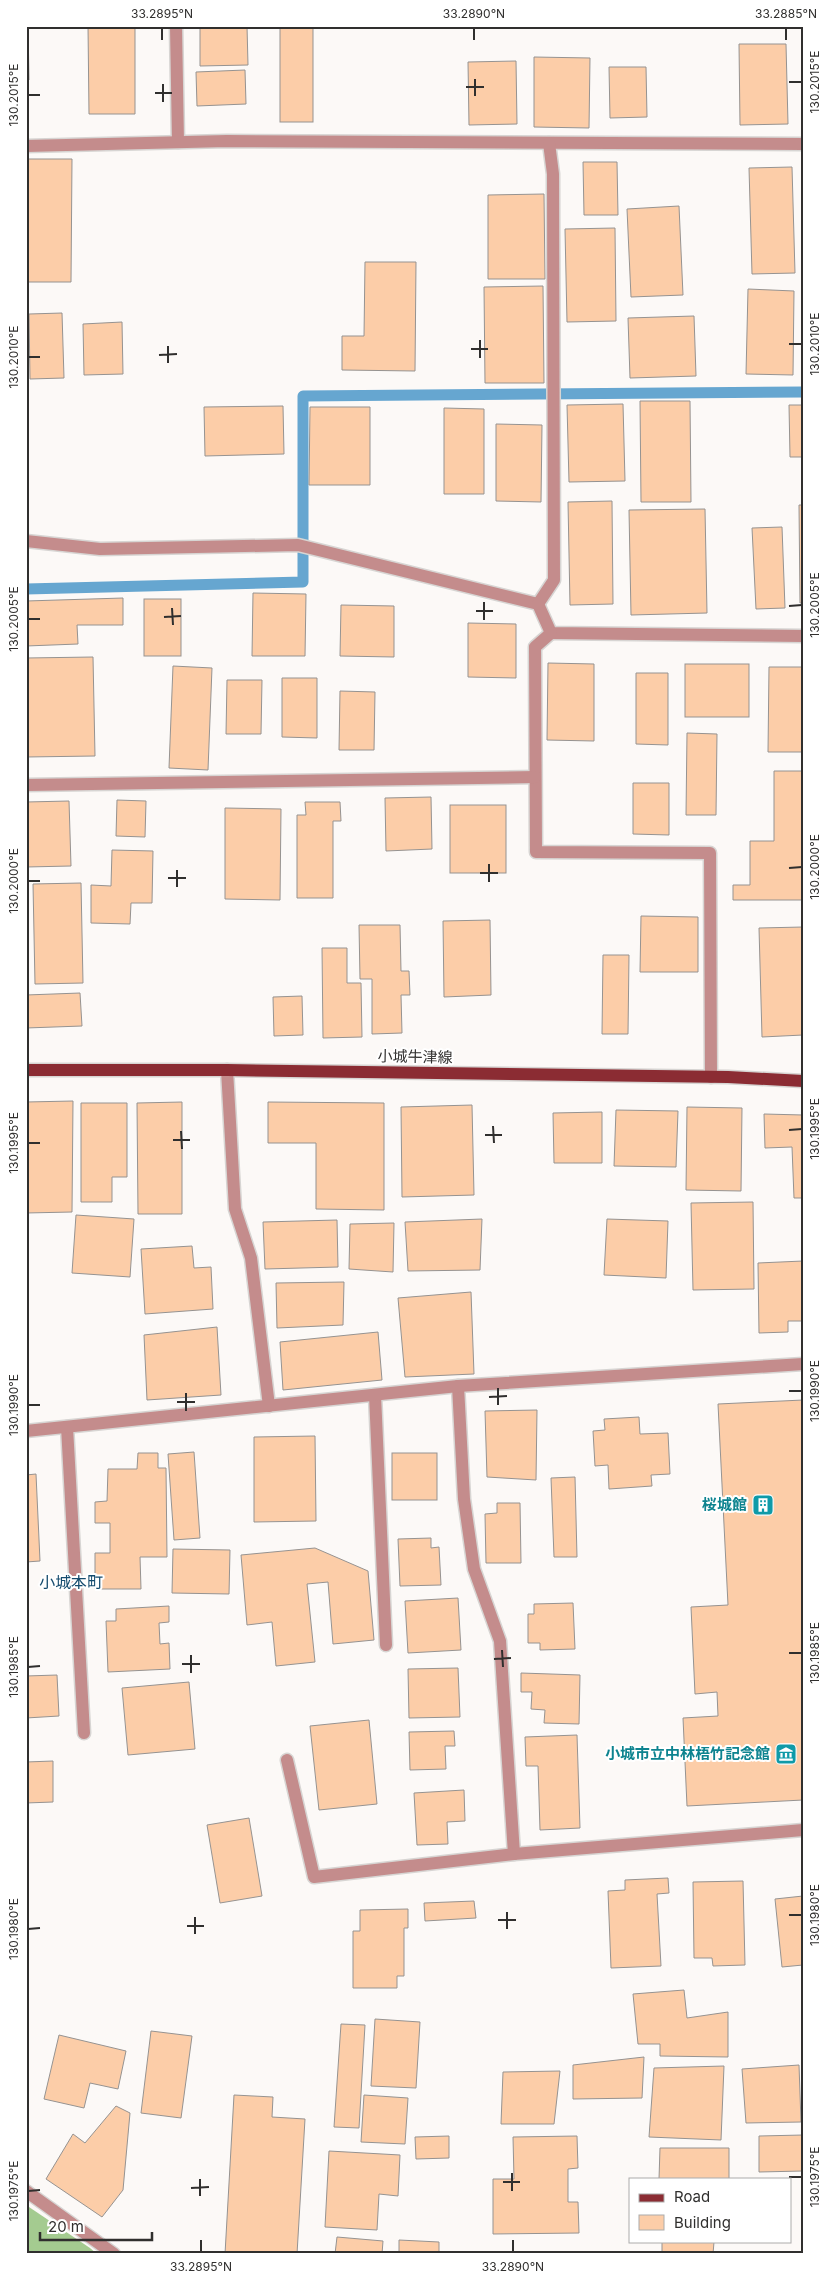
<svg xmlns="http://www.w3.org/2000/svg" width="829" height="2280" viewBox="0 0 829 2280" font-family="Inter,'Noto Sans JP',sans-serif">
<rect width="100%" height="100%" fill="#fcf9f7"/>
<path fill="#a4cb90" d="M26,2205L90,2248L97,2254H26Z"/>
<g fill="none" stroke-linecap="round" stroke-linejoin="round">
<path stroke="#66a6d0" stroke-width="11" d="M26,589L303,582V396L803,392"/>
</g>
<g fill="#fccda8" stroke="#969391">
<path d="M26,26H28L29,80H26Z"/>
<path d="M88,26H135V114H89Z"/>
<path d="M200,26H247L248,65L200,66Z"/>
<rect x="280" y="26" width="33" height="96"/>
<path d="M739,44H786L788,124L740,125Z"/>
<path d="M534,57L590,58L589,128L534,127Z"/>
<path d="M516,61L517,124L469,125L468,62Z"/>
<path d="M609,67H646L647,117L610,118Z"/>
<path d="M245,70L246,104L197,106L196,72Z"/>
<path d="M27,159H72L71,282H26Z"/>
<path d="M583,162H617L618,215H584Z"/>
<path d="M792,167L795,273L752,274L749,168Z"/>
<path d="M544,194L545,279H488V195Z"/>
<path d="M679,206L683,295L631,297L627,209Z"/>
<path d="M615,228L616,321L567,322L565,229Z"/>
<path d="M365,262H416L415,371L342,370V336H364Z"/>
<path d="M543,286L544,383H485L484,287Z"/>
<path d="M748,289L794,291L793,375L746,374Z"/>
<path d="M62,313L64,378L30,379L29,314Z"/>
<path d="M694,316L696,376L630,378L628,318Z"/>
<path d="M122,322L123,374L84,375L83,324Z"/>
<path d="M640,401H690L691,502H641Z"/>
<path d="M623,404L625,481L569,482L567,405Z"/>
<path d="M789,405H803V457H790Z"/>
<path d="M283,406L284,454L205,456L204,407Z"/>
<path d="M310,407H370V485H309Z"/>
<path d="M444,408L484,409V494H444Z"/>
<path d="M496,424L542,425L541,502L496,501Z"/>
<path d="M612,501L613,604L570,605L568,502Z"/>
<path d="M799,505H803V603H800Z"/>
<path d="M705,509L707,613L631,615L629,510Z"/>
<path d="M782,527L785,608L756,609L752,528Z"/>
<path d="M253,593L306,594L305,656H252Z"/>
<path d="M123,598V625H77L78,644L26,646V601Z"/>
<rect x="144" y="599" width="37" height="57"/>
<path d="M341,605L394,606V657L340,656Z"/>
<path d="M468,623L516,624V678L468,677Z"/>
<path d="M93,657L95,756L26,757V658Z"/>
<path d="M548,663L594,664V741L547,740Z"/>
<rect x="685" y="664" width="64" height="53"/>
<path d="M173,666L212,668L208,770L169,768Z"/>
<path d="M769,667H803V752H768Z"/>
<path d="M636,673H668V745L636,744Z"/>
<path d="M282,678H317V738L282,737Z"/>
<path d="M227,680H262L261,734H226Z"/>
<path d="M340,691L375,692L374,750H339Z"/>
<path d="M687,733L717,734L716,815H686Z"/>
<path d="M774,771H803V900H733V885H750V841H774Z"/>
<path d="M633,783H669V835L633,834Z"/>
<path d="M431,797L432,849L386,851L385,798Z"/>
<path d="M117,800L146,801L145,837L116,836Z"/>
<path d="M69,801L71,866L26,867V802Z"/>
<path d="M305,802H340L341,821H333V898H297V815H306Z"/>
<rect x="450" y="805" width="56" height="68"/>
<path d="M225,808L281,809L280,900L225,899Z"/>
<path d="M112,850L153,851L152,903H131L130,924L91,923V885L111,886Z"/>
<path d="M81,883L83,983L35,984L33,884Z"/>
<path d="M641,916L698,917V972H640Z"/>
<path d="M490,920L491,995L444,997L443,921Z"/>
<path d="M359,925H400L401,971H409L410,995H401L402,1033L372,1034V979H360Z"/>
<path d="M803,927V1035L762,1037L759,928Z"/>
<path d="M322,948H347V983H361L362,1037L323,1038Z"/>
<path d="M603,955H629L628,1034H602Z"/>
<path d="M80,993L82,1026L26,1028V995Z"/>
<path d="M302,996L303,1035L274,1036L273,997Z"/>
<path d="M73,1101L72,1212L26,1213V1102Z"/>
<path d="M182,1102V1214H138L137,1103Z"/>
<path d="M268,1102L384,1103V1210L316,1209V1143H268Z"/>
<path d="M81,1103H127V1177H112V1202H81Z"/>
<path d="M472,1105L474,1195L402,1197L401,1107Z"/>
<path d="M687,1107L742,1108L741,1191L686,1190Z"/>
<path d="M616,1110L678,1111L676,1167L614,1166Z"/>
<path d="M602,1112V1163H554L553,1113Z"/>
<path d="M764,1114L803,1115V1198H794L792,1147L765,1148Z"/>
<path d="M753,1202L754,1289L693,1290L691,1203Z"/>
<path d="M76,1215L134,1219L130,1277L72,1273Z"/>
<path d="M482,1219L480,1270L408,1271L405,1222Z"/>
<path d="M607,1219L668,1221L666,1278L604,1275Z"/>
<path d="M337,1220L338,1267L265,1269L263,1222Z"/>
<path d="M394,1223L393,1272L349,1269L350,1224Z"/>
<path d="M192,1246L194,1268L211,1267L213,1309L145,1314L141,1249Z"/>
<path d="M803,1261V1321H788V1332L759,1333L758,1263Z"/>
<path d="M344,1282L343,1325L277,1328L276,1283Z"/>
<path d="M471,1292L474,1374L405,1377L398,1298Z"/>
<path d="M217,1327L221,1395L147,1400L144,1335Z"/>
<path d="M378,1332L382,1380L283,1390L280,1342Z"/>
<path d="M803,1400V1800L687,1806L683,1718L718,1716L717,1692L695,1694L691,1607L728,1605L718,1404Z"/>
<path d="M537,1410L536,1480L487,1477L485,1411Z"/>
<path d="M639,1417L640,1434L668,1433L670,1474L651,1475L652,1486L609,1489L608,1465L595,1466L593,1431L605,1430L604,1419Z"/>
<path d="M315,1436L316,1521L254,1522V1437Z"/>
<path d="M194,1452L200,1538L174,1540L168,1454Z"/>
<path d="M138,1453H158V1468H166L167,1557H140L141,1589H95V1553H110V1523H95V1502L107,1501L108,1469H137Z"/>
<rect x="392" y="1453" width="45" height="47"/>
<path d="M36,1474L40,1561L26,1562V1475Z"/>
<path d="M575,1477L577,1557H554L551,1478Z"/>
<path d="M497,1503H520L521,1563H486L485,1514L497,1513Z"/>
<path d="M431,1538V1548L439,1547L441,1585L400,1586L398,1539Z"/>
<path d="M315,1548L368,1571L374,1640L333,1644L328,1582L307,1584L315,1662L276,1666L272,1622L247,1625L241,1555Z"/>
<path d="M173,1549L230,1550L229,1594L172,1593Z"/>
<path d="M458,1598L461,1650L408,1653L405,1601Z"/>
<path d="M573,1603L575,1649L540,1650V1643H528V1614H534V1604Z"/>
<path d="M169,1606V1622L159,1623L160,1644L169,1643L170,1669L108,1672L106,1621H116V1609Z"/>
<path d="M458,1668L460,1717L409,1718L408,1669Z"/>
<path d="M521,1673L580,1675L579,1724L544,1723L545,1710L531,1709L532,1692H521Z"/>
<path d="M57,1675L59,1716L26,1718V1676Z"/>
<path d="M189,1682L195,1749L128,1755L122,1688Z"/>
<path d="M369,1720L377,1804L319,1810L310,1726Z"/>
<path d="M454,1731L455,1746H445L446,1769L410,1770L409,1732Z"/>
<path d="M577,1735L580,1828L540,1830L538,1766H526L525,1737Z"/>
<path d="M53,1761V1802L26,1803V1762Z"/>
<path d="M464,1790L465,1821L447,1822L448,1844L417,1845L414,1793Z"/>
<path d="M249,1818L262,1896L220,1903L207,1825Z"/>
<path d="M668,1878L669,1893L657,1894L661,1966L611,1968L608,1891L625,1890V1880Z"/>
<path d="M743,1881L745,1965L713,1966L712,1958H694L693,1882Z"/>
<path d="M803,1896V1965L782,1967L775,1899Z"/>
<path d="M474,1901L476,1918L425,1921L424,1903Z"/>
<path d="M408,1909V1928H404V1976H397V1988H353V1931H360V1910Z"/>
<path d="M684,1990L687,2018L728,2012V2057L660,2056V2044H638L633,1994Z"/>
<path d="M375,2019L420,2022L416,2088L371,2086Z"/>
<path d="M341,2024L365,2025L359,2128L334,2127Z"/>
<path d="M151,2031L192,2036L181,2118L141,2113Z"/>
<path d="M59,2035L126,2051L118,2089L90,2083L84,2108L44,2099Z"/>
<path d="M644,2057L642,2098L573,2099V2065Z"/>
<path d="M799,2065L801,2122L746,2123L742,2069Z"/>
<path d="M724,2066L721,2140L649,2137L654,2068Z"/>
<path d="M560,2071L554,2124H501L503,2072Z"/>
<path d="M234,2095L273,2097L272,2117L305,2119L297,2254H225Z"/>
<path d="M364,2095L408,2098L405,2144L361,2142Z"/>
<path d="M116,2106L130,2113L123,2190L102,2217L46,2179L73,2134L85,2143Z"/>
<path d="M803,2135V2171L759,2172V2136Z"/>
<path d="M449,2136V2158L416,2159L415,2137Z"/>
<path d="M577,2136L578,2168L568,2169V2202H578L579,2233L493,2234V2179H514L513,2137Z"/>
<path d="M660,2148H729V2179H659Z"/>
<path d="M329,2151L400,2155L398,2196L379,2194L377,2230L325,2227Z"/>
<path d="M337,2237L383,2241L382,2254H335Z"/>
<path d="M399,2240L439,2242V2254H399Z"/>
<path d="M662,2241H729L714,2242L713,2254H662Z"/>
</g>
<g fill="none" stroke-linecap="round" stroke-linejoin="round">
<g stroke="#d7d5d3" stroke-width="15">
<path id="lane" d="M458,1386L464,1499L474,1569L500,1641L514,1854"/>
</g>
<g stroke="#d7d5d3" stroke-width="15">
<g id="street">
<path d="M176,26L178,142"/>
<path d="M26,146L227,141L803,144"/>
<path d="M26,541L100,549L298,545L538,604L551,633L803,636"/>
<path d="M538,604L554,580L553,174L549,143"/>
<path d="M551,633L535,647L536,852L710,853L711,1077"/>
<path d="M26,785L535,777"/>
<path d="M227,1070L235,1209L251,1258L269,1406"/>
<path d="M375,1395L386,1645"/>
<path d="M67,1427L84,1733"/>
<path d="M26,1431L458,1386L803,1364"/>
<path d="M287,1760L314,1877L514,1854L803,1830"/>
<path d="M26,2191L114,2254"/>
</g>
</g>
<g stroke="#d7d5d3" stroke-width="15">
<path id="primary" d="M26,1070H227L728,1077L803,1081"/>
</g>
<use href="#lane" stroke="#c48c8c" stroke-width="12"/>
<use href="#street" stroke="#c48c8c" stroke-width="12"/>
<use href="#primary" stroke="#8b2c33" stroke-width="12"/>
</g>
<path fill="none" stroke="#302f2e" stroke-width="2" d="M162,28V40M474,28V40M786,28V40M475,79V96M789,82H802M163,84V102M466,87H484M155,93H172M28,95H40M480,340V358M789,344H802M168,346V363M471,349H488M159,355L177,354M28,357H40M484,602V620M789,606L802,605M172,608L173,625M476,611H493M164,617L181,616M28,619H40M489,864V882M789,868L802,867M177,870V887M480,873H498M168,878H186M28,881H40M493,1126L494,1143M789,1130L802,1129M181,1131L182,1149M485,1135H502M173,1140H190M28,1143H40M498,1388V1405M789,1391H802M186,1393V1411M489,1397L507,1396M177,1402H195M28,1405H40M502,1650L503,1667M789,1653H802M191,1655V1673M494,1659L511,1658M182,1664H200M28,1667L40,1666M507,1912V1929M789,1915H802M195,1917V1934M498,1920H516M187,1926H204M28,1929L40,1928M512,2173V2191M789,2177H802M200,2179V2196M503,2182H520M191,2188L209,2187M28,2191L40,2190M201,2240V2252M513,2240V2252"/>
<defs>
<g id="building-square" transform="scale(1.125)"><rect x="-9" y="-9" width="18" height="18" rx="4" fill="#0f9aa8" stroke="#fff"/><path d="M-4-6H4V6H1V3H-1V6H-4ZM-2.5-4.3h1.7v1.8h-1.7ZM.8-4.3h1.7v1.8H.8ZM-2.5-1h1.7V.8h-1.7ZM.8-1h1.7V.8H.8Z" fill="#fff"/></g>
<g id="museum-square" transform="scale(1.125)"><rect x="-9" y="-9" width="18" height="18" rx="4" fill="#0f9aa8" stroke="#fff"/><path d="M0-6L6-3V-2H-6V-3ZM-5-1h2V3h-2ZM-1-1h2V3h-2ZM3-1h2V3H3ZM-6 4H6V6H-6Z" fill="#fff"/></g>
</defs>
<g fill-rule="evenodd">
<use href="#building-square" x="763" y="1505"/>
<use href="#museum-square" x="786" y="1754"/>
</g>
<g text-anchor="middle" stroke-width="4" stroke-linejoin="round" paint-order="stroke">
<g font-size="15" fill="#302f2e" stroke="#fff">
<text transform="translate(415 1057) rotate(1)" y="5">小城牛津線</text>
</g>
<g font-size="15" font-weight="bold" fill="#0d838f" stroke="#fff" text-anchor="end">
<text x="747" y="1510">桜城館</text>
<text x="770" y="1759">小城市立中林梧竹記念館</text>
</g>
<g font-size="16" fill="#154b6e" stroke="#fff">
<text x="71" y="1588">小城本町</text>
</g>
</g>
<rect width="829" height="2280" fill="none" stroke="#ffffff" stroke-width="55"/>
<rect x="629" y="2178" width="162" height="65" fill="#ffffff" stroke="#acacab"/>
<rect x="639" y="2194" width="25" height="8" fill="#8b2c33" stroke="#acacab"/>
<text x="674" y="2202" font-size="15" fill="#302f2e">Road</text>
<rect x="639" y="2215" width="25" height="15" fill="#fccda8" stroke="#acacab"/>
<text x="674" y="2228" font-size="15" fill="#302f2e">Building</text>
<path d="M40 2232v8h112v-8" fill="none" stroke="#302f2e" stroke-width="2.5"/>
<text x="48" y="2232" font-size="15" fill="#302f2e" stroke="#ffffff" stroke-width="4" paint-order="stroke">20 m</text>
<rect x="28" y="28" width="774" height="2224" fill="none" stroke="#302f2e" stroke-width="2"/>
<g font-size="12" text-anchor="middle" fill="#302f2e">
<text x="162" y="18">33.2895°N</text>
<text x="474" y="18">33.2890°N</text>
<text x="786" y="18">33.2885°N</text>
<text transform="translate(815 82) rotate(-90)" y="4">130.2015°E</text>
<text transform="translate(14 95) rotate(-90)" y="4">130.2015°E</text>
<text transform="translate(815 344) rotate(-90)" y="4">130.2010°E</text>
<text transform="translate(14 357) rotate(-90)" y="4">130.2010°E</text>
<text transform="translate(815 605) rotate(-90)" y="4">130.2005°E</text>
<text transform="translate(14 619) rotate(-90)" y="4">130.2005°E</text>
<text transform="translate(815 867) rotate(-90)" y="4">130.2000°E</text>
<text transform="translate(14 881) rotate(-90)" y="4">130.2000°E</text>
<text transform="translate(815 1129) rotate(-90)" y="4">130.1995°E</text>
<text transform="translate(14 1143) rotate(-90)" y="4">130.1995°E</text>
<text transform="translate(815 1391) rotate(-90)" y="4">130.1990°E</text>
<text transform="translate(14 1405) rotate(-90)" y="4">130.1990°E</text>
<text transform="translate(815 1653) rotate(-90)" y="4">130.1985°E</text>
<text transform="translate(14 1667) rotate(-90)" y="4">130.1985°E</text>
<text transform="translate(815 1915) rotate(-90)" y="4">130.1980°E</text>
<text transform="translate(14 1929) rotate(-90)" y="4">130.1980°E</text>
<text transform="translate(815 2177) rotate(-90)" y="4">130.1975°E</text>
<text transform="translate(14 2191) rotate(-90)" y="4">130.1975°E</text>
<text x="201" y="2271">33.2895°N</text>
<text x="513" y="2271">33.2890°N</text>
</g>
</svg>
